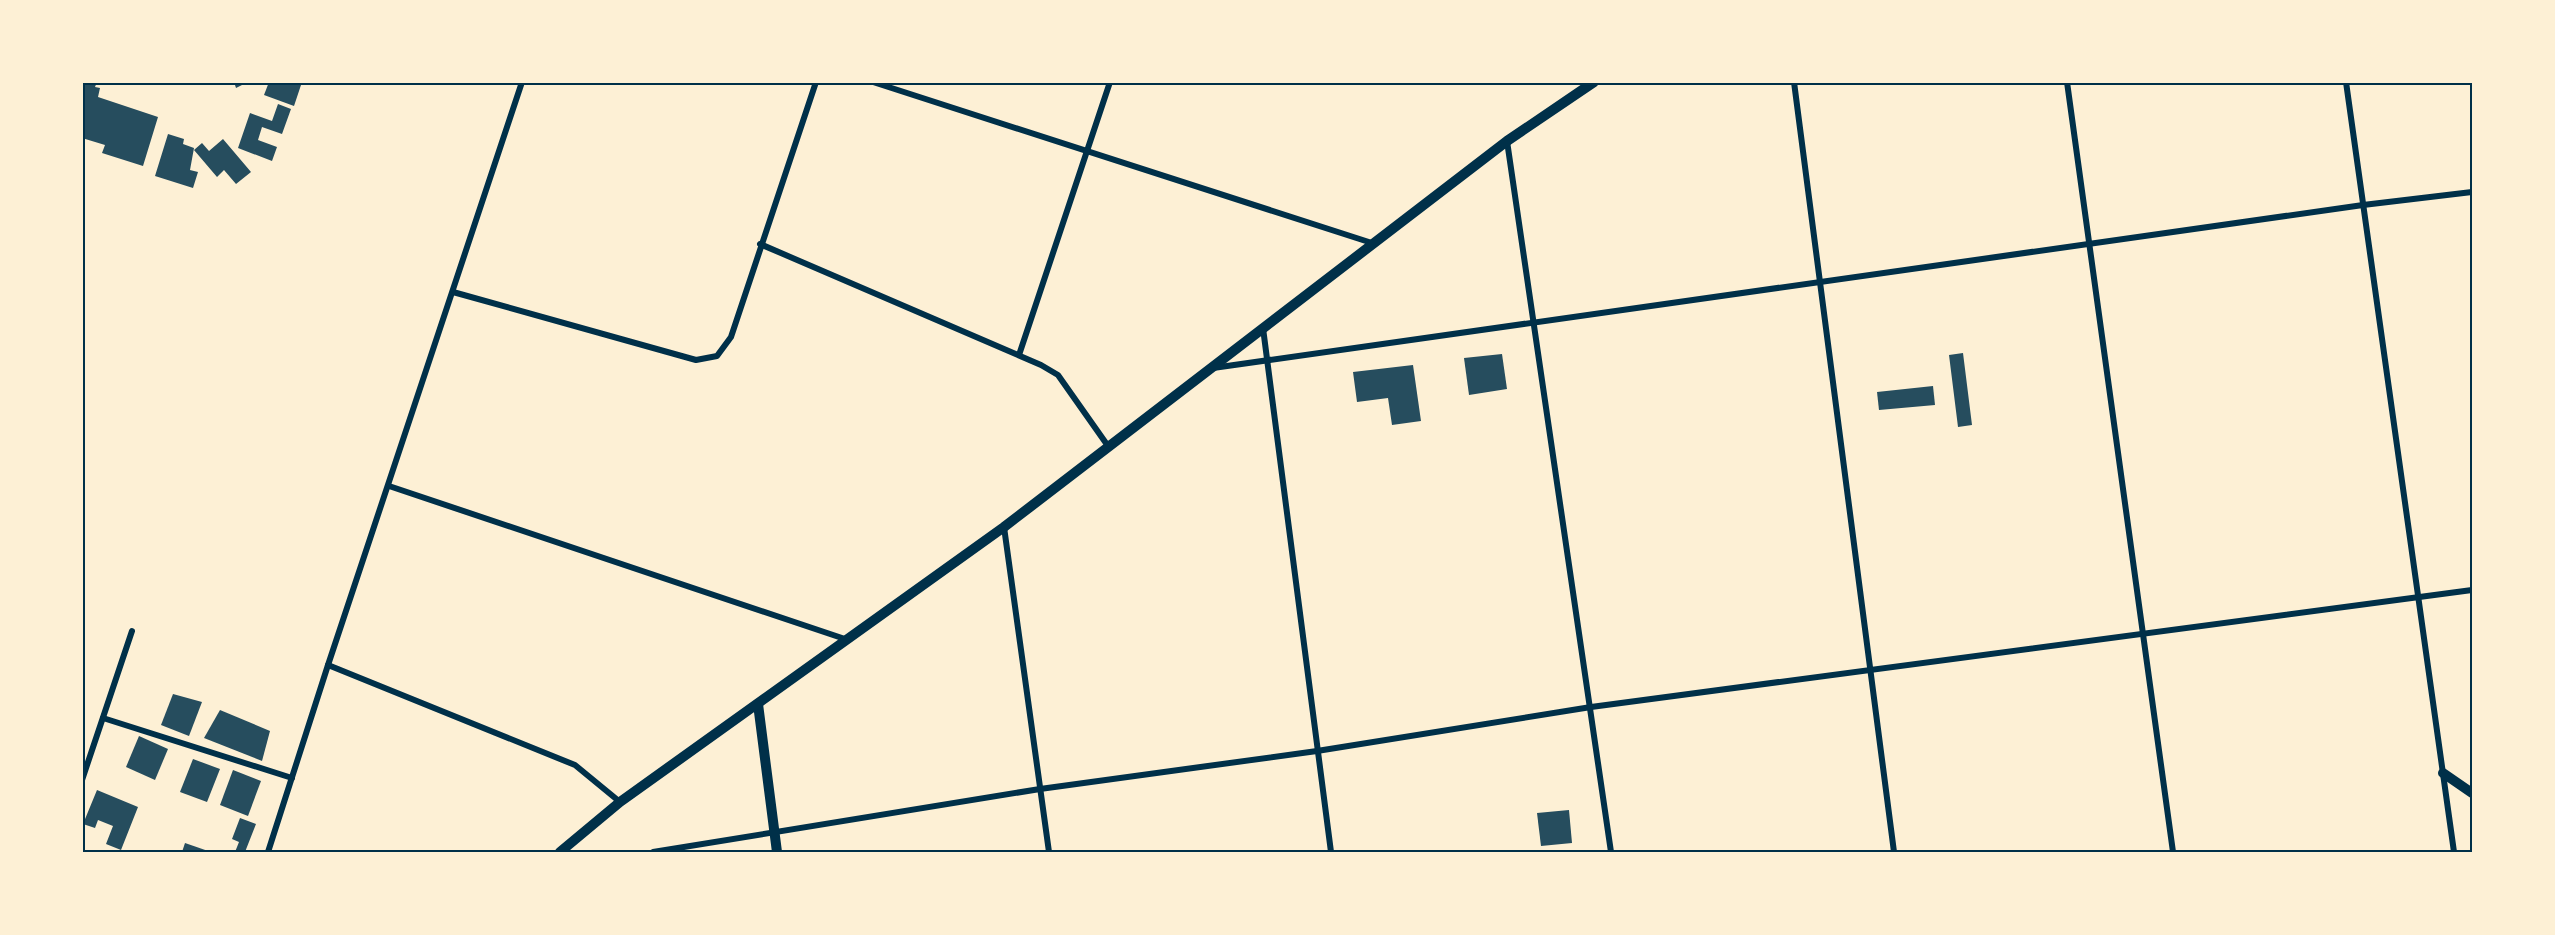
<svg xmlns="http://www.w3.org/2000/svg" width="2555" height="935" viewBox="0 0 2555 935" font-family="Georgia,serif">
<rect width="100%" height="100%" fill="#fdf0d5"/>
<g fill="#264d5e">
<path d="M82,82H97L95,87L100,88L98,97L158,117L143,166L102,153L105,145L82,138Z"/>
<path d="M234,82H248L236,88Z"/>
<path d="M269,82H302L294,106L264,95Z"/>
<path d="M278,104L291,109L282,134L262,127L258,140L277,147L272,161L238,148L250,113L272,121Z"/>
<path d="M168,134L184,139L183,144L194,148L190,170L198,172L193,188L155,176Z"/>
<path d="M223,139L251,172L236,184L224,170L217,177L194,150L202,143L209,151Z"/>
<path d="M1963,353L1972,425L1958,427L1949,355Z"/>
<path d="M1502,354L1507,389L1469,395L1464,358Z"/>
<path d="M1413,365L1421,421L1392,425L1388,398L1357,402L1353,372Z"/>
<path d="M1933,386L1935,405L1879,410L1877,392Z"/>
<path d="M173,694L202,702L189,736L161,725Z"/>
<path d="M220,710L270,731L262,761L204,738Z"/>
<path d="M139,736L168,749L155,780L126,767Z"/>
<path d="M193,759L220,769L207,802L180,792Z"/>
<path d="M233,770L261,781L248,816L220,805Z"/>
<path d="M97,790L138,807L121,850L106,844L113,826L98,820L95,828L83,824Z"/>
<path d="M1569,810L1572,843L1541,846L1537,813Z"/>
<path d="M240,818L256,824L245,852H235L239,842L232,839Z"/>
<path d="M185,843L211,852H182Z"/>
</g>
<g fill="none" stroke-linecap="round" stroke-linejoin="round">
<g stroke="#003049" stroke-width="6">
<path d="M873,82L1372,243"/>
<path d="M1794,82L1894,852"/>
<path d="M2067,82L2173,852"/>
<path d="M2346,82L2454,852"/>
<path d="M1507,141L1611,852"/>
<path d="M760,244L1041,365L1058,375L1108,446"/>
<path d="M453,292L696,360L717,356L731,337L816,82"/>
<path d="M1263,328L1331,852"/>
<path d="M1019,355L1110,82"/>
<path d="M1213,368L2363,205L2472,192"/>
<path d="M389,486L845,639"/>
<path d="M1004,527L1049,852"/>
<path d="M328,665L575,765L620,802"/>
<path d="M103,718L292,778"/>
<path d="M82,780L132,631"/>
<path d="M268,852L328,665L522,82"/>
<path d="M653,852L1040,789L1317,751L1591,707L2472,590"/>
</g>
<g stroke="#003049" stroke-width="10">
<path d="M758,704L777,852"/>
<path d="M560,852L620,802L1004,527L1507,141L1594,82"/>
</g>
<path stroke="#003049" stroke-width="10" d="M2443,773L2472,793"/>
</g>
<rect width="2555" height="935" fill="none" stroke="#fdf0d5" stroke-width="168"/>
<rect x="84" y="84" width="2387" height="767" fill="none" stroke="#003049" stroke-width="2"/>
</svg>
